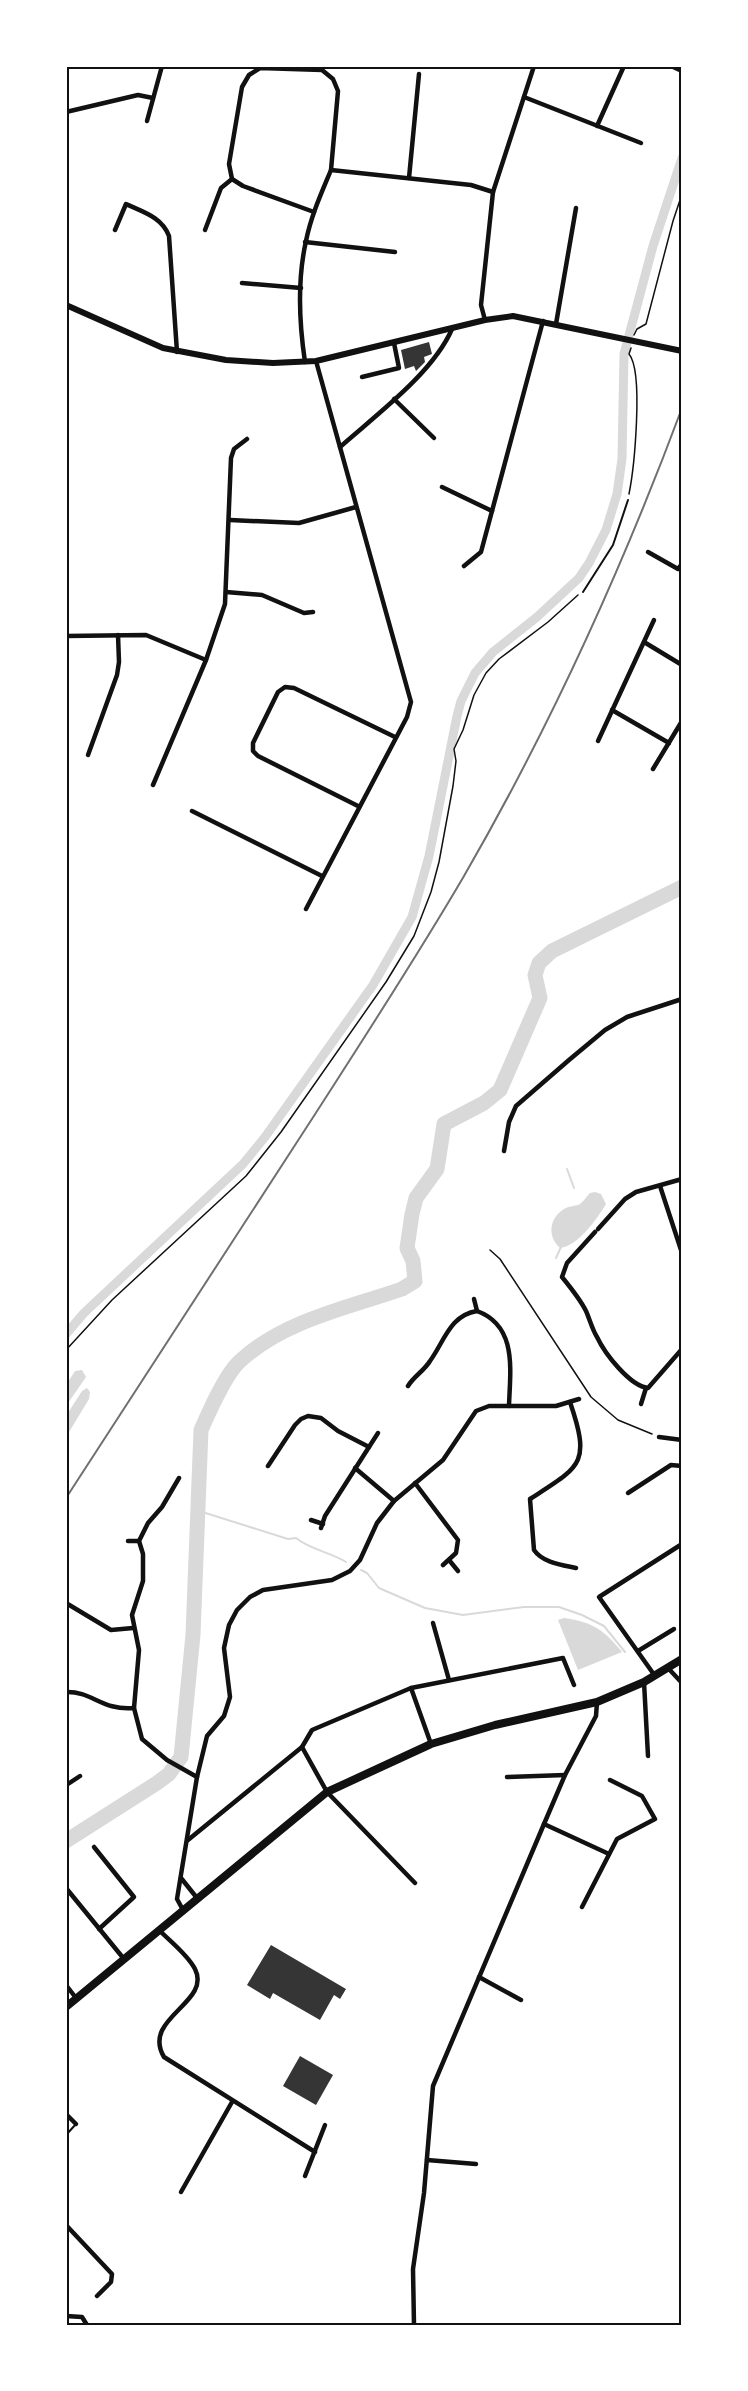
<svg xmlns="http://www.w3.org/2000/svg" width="748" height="2391" viewBox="0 0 748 2391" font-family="'Sofia Sans Condensed',sans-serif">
<rect width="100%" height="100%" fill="#fff"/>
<g fill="#d9d9d9">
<path d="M595,1192L601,1194L606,1204C597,1219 578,1246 560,1248C546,1235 550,1216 566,1208C570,1206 577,1206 580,1204C583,1202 587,1196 590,1193Z"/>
<path d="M82,1370L86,1377L66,1406V1385L75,1371Z"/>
<path d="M87,1388L90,1392L89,1399L66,1437V1416L82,1391Z"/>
<path d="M564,1618C593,1622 604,1630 622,1652L578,1670L558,1620Z"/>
</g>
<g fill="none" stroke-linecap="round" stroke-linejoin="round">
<g stroke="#d9d9d9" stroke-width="2">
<path d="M567,1169L574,1188"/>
<path d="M556,1258L561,1247"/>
<path d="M196,1510L288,1539L296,1538C311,1550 330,1552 346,1562"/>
<path d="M361,1570L367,1573L379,1588L425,1608L463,1615L524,1607H559L582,1615L604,1626L625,1652"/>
</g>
<path stroke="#d9d9d9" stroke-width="9" d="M66,1334L84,1313L243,1164L265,1137L373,985L412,917L429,856L457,716L461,701L475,673L493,652L537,617L579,578L589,563L606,530L617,494L622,459L624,354L653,246L682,158"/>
<path stroke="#d9d9d9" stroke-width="15" d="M66,1841L157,1783L169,1774L181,1757L193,1635L201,1430C209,1412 225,1375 239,1362C282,1321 347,1308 402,1289L415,1281L413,1261L407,1248L412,1214L416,1198L437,1169L444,1124L484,1103L500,1090L540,998L535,975L539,963L552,951L682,887"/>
</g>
<g fill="#353535">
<path d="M429,342L432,354L424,357L425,362L416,371L414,366L405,369L401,350Z"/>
<path d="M271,1945L346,1989L340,1999L334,1995L320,2020L273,1993L270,1999L247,1985Z"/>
<path d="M300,2056L333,2075L316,2105L283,2086Z"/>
</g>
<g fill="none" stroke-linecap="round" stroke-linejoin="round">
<g stroke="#111" stroke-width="1.5">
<path d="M634,335L637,329L646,324L673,221L682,194"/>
<path d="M629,494C634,469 644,372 629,354L631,348"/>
<path d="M490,1250L500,1259L591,1397L618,1420L652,1434"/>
<path d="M66,1350L112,1300L246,1176L281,1132L386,982L414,936L431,892L439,862L453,786L456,761L454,749L463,730L474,695L486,673L499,659L548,622L578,595"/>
</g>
<g stroke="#111" stroke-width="2">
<path d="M583,592L613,545L628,500"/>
<path d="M66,2135L76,2124"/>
</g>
<g stroke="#111" stroke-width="4.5">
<path d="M671,66L682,71"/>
<path d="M524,97L641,143"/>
<path d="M66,112L138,95L153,98"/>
<path d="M147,121L162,66"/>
<path d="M597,126L624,66"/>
<path d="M409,178L419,74"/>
<path d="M314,212L243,186L232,179L229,164L242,87L249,75L260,68L322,70L333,79L338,91L331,170"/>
<path d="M115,230L126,204C143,212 162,217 169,236L177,352"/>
<path d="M205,230L221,188L232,179"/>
<path d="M305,242L395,252"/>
<path d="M242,283L301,288"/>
<path d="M485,320L481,305L493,192L534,66"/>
<path d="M556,324L576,208"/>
<path d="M305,362C299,322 297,281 306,241C311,216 321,194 331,170L471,185L493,192"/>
<path d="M362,377L399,368L394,343"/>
<path d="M394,399L434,438"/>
<path d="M340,447C376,415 433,373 452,329"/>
<path d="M442,487L492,511"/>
<path d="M230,520L299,523L356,507"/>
<path d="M648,552L678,569L682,564"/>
<path d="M464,566L481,552L543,321"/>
<path d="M226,592L262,595L304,613L313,612"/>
<path d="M66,636L146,635L206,660"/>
<path d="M644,642L682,665"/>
<path d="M612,710L669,743"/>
<path d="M598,741L654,620"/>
<path d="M88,755L117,675L119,662L118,635"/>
<path d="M653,769L682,721"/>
<path d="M153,785L206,660L225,604L231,458L234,449L247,439"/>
<path d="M358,806L258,756L253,751V743L278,692L285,687L294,688L395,737"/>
<path d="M192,811L322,876"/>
<path d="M306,909L407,717L411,702L316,361"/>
<path d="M504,1151L509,1122L516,1106L569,1060L605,1030L627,1017L682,999"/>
<path d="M660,1186L682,1253"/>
<path d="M598,1229L625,1199L636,1192L682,1179"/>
<path d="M595,1232L567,1263L562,1277C571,1288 580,1299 586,1311C590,1320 592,1329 597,1337C605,1354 630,1386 648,1388L682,1349"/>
<path d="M474,1299L477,1311"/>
<path d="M408,1386C414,1376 424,1371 430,1361C444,1342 450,1315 477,1311C518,1326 510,1371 509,1406"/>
<path d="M570,1402C591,1464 581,1466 530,1499L534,1550C543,1563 562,1565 576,1568"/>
<path d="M641,1404L646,1388"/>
<path d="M659,1437L682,1440"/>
<path d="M369,1447L378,1433"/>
<path d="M268,1466L295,1425L301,1419L308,1416L321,1418L338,1431L369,1447L325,1516L321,1528"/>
<path d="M355,1468L394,1501"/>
<path d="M179,1478L162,1507L148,1523L139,1541L143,1554V1581L132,1615L139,1650L134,1708L142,1739L167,1760L197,1777"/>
<path d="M415,1483L458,1540L456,1553L443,1565"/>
<path d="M628,1493L671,1465L682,1466"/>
<path d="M311,1520L323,1524"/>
<path d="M128,1541H139"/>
<path d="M449,1560L458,1571"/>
<path d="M66,1603L111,1630L133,1628"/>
<path d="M433,1623L449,1680"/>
<path d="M638,1651L674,1629"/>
<path d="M668,1668L682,1683"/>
<path d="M655,1676L599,1597L682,1544"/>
<path d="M644,1682L648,1756"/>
<path d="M411,1688L431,1744"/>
<path d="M66,1692C92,1691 102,1711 134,1708"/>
<path d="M302,1747L327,1792L415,1883"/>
<path d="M507,1777L565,1775"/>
<path d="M68,1784L80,1776"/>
<path d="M544,1824L609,1854"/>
<path d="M188,1840L302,1747L312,1730L411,1688L563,1658L574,1685"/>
<path d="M94,1847L134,1897L99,1929"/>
<path d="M181,1878L197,1898"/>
<path d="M66,1888L124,1959"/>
<path d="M582,1907L617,1839L655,1819L642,1796L610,1780"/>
<path d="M183,1910L177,1899L197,1777L207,1736L224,1716L230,1697L224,1648L229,1625L237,1610L250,1597L263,1590L332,1580L350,1571L360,1560L377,1523L394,1501L443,1460L476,1411L489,1406H556L579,1399"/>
<path d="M160,1931C171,1942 188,1955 195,1969C212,2003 141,2018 164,2057L315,2152"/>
<path d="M479,1977L521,2000"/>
<path d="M66,1985L76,1998"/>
<path d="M66,2114L76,2124"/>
<path d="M427,2160L476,2164"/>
<path d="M305,2176L325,2125"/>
<path d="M181,2192L232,2102"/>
<path d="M66,2225L112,2274L111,2282L97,2296"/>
<path d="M66,2316L82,2317L87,2325"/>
<path d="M414,2325L413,2269L424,2193L433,2086L544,1824L565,1775L596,1716L597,1702"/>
</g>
<path stroke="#111" stroke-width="6" d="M66,305L163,348L226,360L273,363L316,361L485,320L513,316L682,351"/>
<path stroke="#111" stroke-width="8" d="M66,2007L327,1792L431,1744L495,1725L597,1702L644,1682L682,1659"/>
<path stroke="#707070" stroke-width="2" d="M66,1498C147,1372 229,1247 310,1122C362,1041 415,960 464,876C550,727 622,569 682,408"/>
</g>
<rect width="748" height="2391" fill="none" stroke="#ffffff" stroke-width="135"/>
<rect x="68" y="68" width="612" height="2256" fill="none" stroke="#111" stroke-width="2"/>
</svg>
